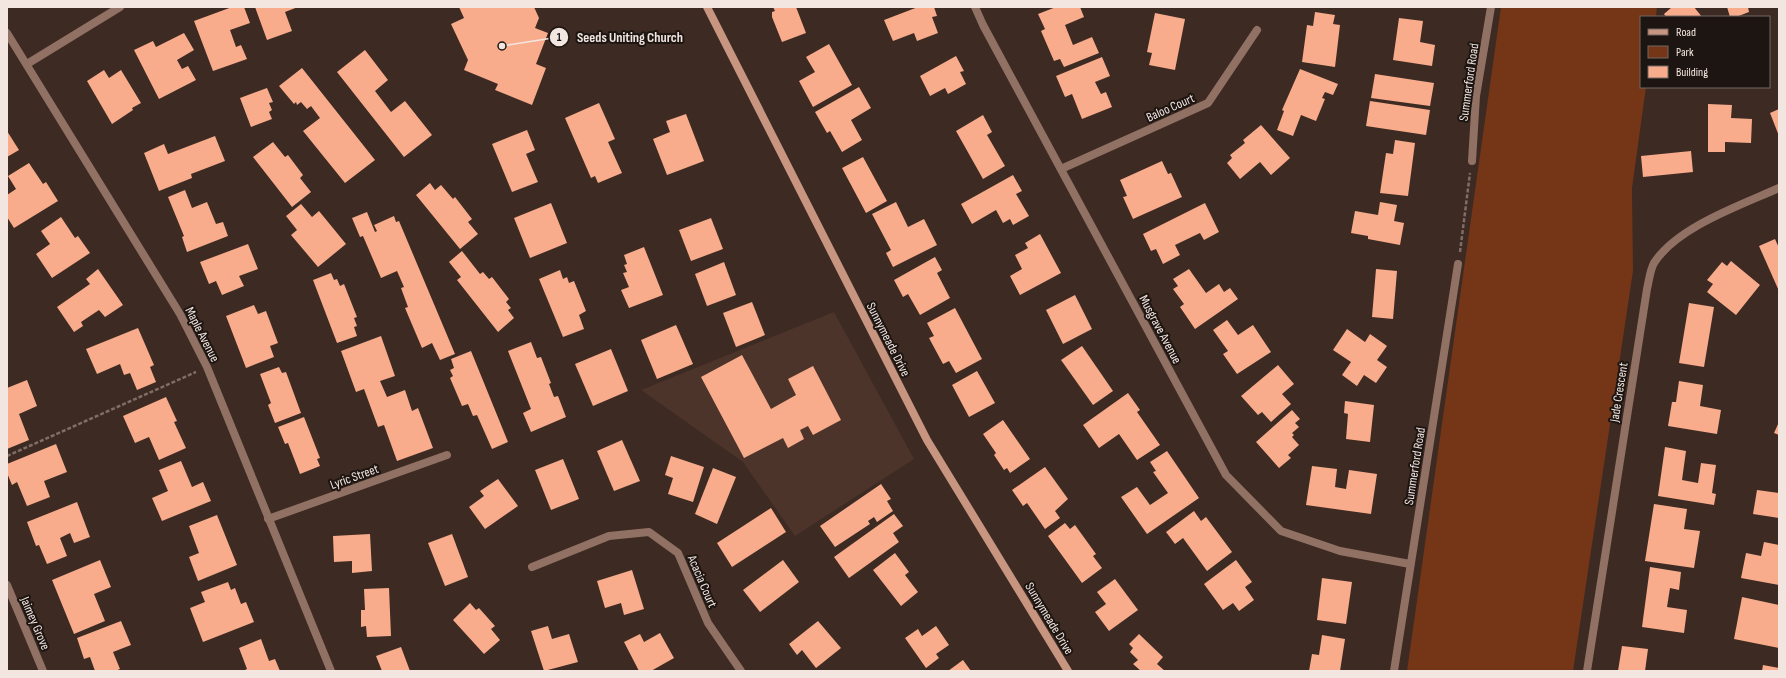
<svg xmlns="http://www.w3.org/2000/svg" width="1786" height="678" viewBox="0 0 1786 678" font-family="'Sofia Sans Condensed',sans-serif">
<rect width="100%" height="100%" fill="#3d2a22"/>
<path fill="#4d342a" d="M834,312L914,459L795,536L743,462L641,390Z"/>
<path fill="#753517" d="M1501,7H1657L1656,17H1641V87H1646L1632,188L1633,271L1573,671H1407Z"/>
<g fill="#f8ac8c">
<path d="M232,7H244L250,23L230,30L236,47L241,45L247,59L213,71L194,21Z"/>
<path d="M255,7H298L285,12L292,31L267,40Z"/>
<path d="M459,7H534L539,18L535,28L548,33L536,64L546,68L532,105L495,90L498,84L464,70L468,60L451,24L464,18Z"/>
<path d="M773,7H796L806,33L782,42L772,17V12L775,11Z"/>
<path d="M918,7H934L937,16L932,17L938,33L917,41L914,33L893,41L884,20Z"/>
<path d="M1056,7H1080L1084,17L1065,25L1073,45L1092,37L1099,53L1064,67L1060,59L1054,61L1041,31L1045,29L1038,14Z"/>
<path d="M1672,7H1694L1702,17H1666L1664,14Z"/>
<path d="M1727,7H1748L1749,12L1736,17H1730Z"/>
<path d="M1315,12L1335,15L1333,24L1340,25L1335,67L1302,62L1307,25L1313,26Z"/>
<path d="M1155,13L1185,19L1175,70L1149,65L1152,53L1147,52Z"/>
<path d="M1399,18L1423,21L1420,42L1435,45L1432,66L1393,60Z"/>
<path d="M184,33L194,50L177,60L182,69L188,66L196,80L159,99L134,50L153,41L156,47Z"/>
<path d="M829,44L852,85L813,107L799,81L815,72L806,57Z"/>
<path d="M365,50L388,80L375,91L391,112L405,101L432,135L404,157L337,72Z"/>
<path d="M956,56L964,71L960,72L966,84L948,94L945,88L930,96L920,76Z"/>
<path d="M1102,57L1110,76L1095,82L1101,94L1106,92L1112,107L1082,119L1072,94L1065,97L1056,76Z"/>
<path d="M302,68L375,160L345,183L303,131L320,118L311,106L307,109L301,102L297,105L296,102L294,104L279,86Z"/>
<path d="M1300,69L1338,84L1333,95L1325,92L1322,98L1325,99L1316,121L1301,115L1293,136L1277,130L1284,111L1282,110Z"/>
<path d="M104,70L109,78L121,70L141,103L132,108L133,110L112,124L87,81Z"/>
<path d="M1375,74L1434,83L1430,106L1371,98Z"/>
<path d="M859,87L871,108L851,120L862,140L842,152L830,131L827,133L815,112Z"/>
<path d="M267,88L273,102L269,103L272,110L269,112L272,119L251,127L240,98Z"/>
<path d="M1370,101L1430,110L1426,135L1366,126Z"/>
<path d="M599,103L615,139L608,142L622,173L598,183L595,176L591,178L565,118Z"/>
<path d="M1708,104L1732,105L1731,118L1752,119L1751,143L1725,142V152H1708Z"/>
<path d="M1779,109V136L1770,113Z"/>
<path d="M686,114L704,161L667,175L653,139L670,132L666,121Z"/>
<path d="M983,115L992,132L987,135L1005,166L983,179L956,131Z"/>
<path d="M1261,125L1290,158L1271,175L1260,162L1240,179L1227,163L1232,158L1230,155L1245,143L1243,140Z"/>
<path d="M527,130L535,150L526,154L538,182L512,192L492,144Z"/>
<path d="M7,131L19,150L7,157Z"/>
<path d="M215,136L225,161L191,174L192,178L159,191L144,153L164,144L168,154Z"/>
<path d="M1395,140L1415,143L1408,196L1380,193L1386,153L1393,154Z"/>
<path d="M273,142L285,157L288,155L303,175L300,178L311,192L292,207L253,157Z"/>
<path d="M1691,151L1693,172L1643,177L1641,156Z"/>
<path d="M863,157L887,201L866,213L842,168Z"/>
<path d="M1162,161L1168,174L1171,173L1182,197L1133,219L1123,197L1127,196L1120,180Z"/>
<path d="M29,163L43,184L46,182L58,201L14,228L7,217V195L16,189L8,176Z"/>
<path d="M1013,175L1022,191L1016,194L1029,216L1013,225L1010,219L1003,223L996,210L972,224L961,204Z"/>
<path d="M430,183L435,190L441,185L453,199L455,197L472,219L468,222L478,234L460,249L416,195Z"/>
<path d="M185,190L192,208L207,202L216,224L223,222L228,236L187,252L182,237L184,236L168,197Z"/>
<path d="M896,202L908,227L924,219L937,245L893,267L886,253L891,250L872,214Z"/>
<path d="M1380,202L1397,205L1394,221L1404,223L1400,245L1368,239V236L1351,233L1355,211L1378,215Z"/>
<path d="M551,203L567,243L530,258L514,218Z"/>
<path d="M1205,203L1219,232L1204,240L1200,233L1175,245L1180,255L1163,264L1156,249L1151,251L1143,234Z"/>
<path d="M301,204L312,217L319,211L346,244L318,267L291,235L297,230L286,216Z"/>
<path d="M367,212L375,232L377,231L374,225L394,216L396,222L399,221L455,354L440,360L432,343L422,348L405,308L408,307L401,288L404,287L397,271L381,278L363,236L360,237L352,218Z"/>
<path d="M61,217L75,238L78,236L90,253L52,278L36,254L50,244L41,231Z"/>
<path d="M711,218L723,249L691,261L679,230Z"/>
<path d="M1040,234L1061,273L1020,295L1010,276L1022,269L1015,255L1028,248L1025,243Z"/>
<path d="M1775,239L1779,248V291L1759,246Z"/>
<path d="M248,244L258,269L239,276L244,286L222,295L216,281L209,284L200,262Z"/>
<path d="M644,247L663,295L629,308L621,290L629,287L623,273L627,272L624,265L627,264L624,255Z"/>
<path d="M462,251L480,274L483,272L489,279L492,277L509,299L506,302L511,308L508,310L514,318L498,332L457,280L461,277L449,262Z"/>
<path d="M935,257L942,270L937,273L950,298L920,315L908,294L903,297L894,280Z"/>
<path d="M1731,261L1760,285L1736,315L1707,292L1713,284L1707,280L1722,262L1727,266Z"/>
<path d="M724,262L736,295L707,306L695,274Z"/>
<path d="M98,269L123,305L105,317L99,310L81,322L83,326L74,332L57,307L90,284L86,279Z"/>
<path d="M1189,269L1206,293L1219,284L1224,292L1230,288L1238,299L1195,329L1180,307L1184,304L1173,289L1178,286L1173,279Z"/>
<path d="M1376,269L1397,271L1393,319L1372,317Z"/>
<path d="M560,270L563,279L567,277L569,283L574,281L586,311L579,315L584,329L563,337L539,279Z"/>
<path d="M331,273L334,280L337,279L340,286L344,284L357,317L354,318L357,326L354,327L357,336L337,343L313,280Z"/>
<path d="M1075,295L1092,329L1063,344L1046,310Z"/>
<path d="M752,302L765,335L736,347L723,313Z"/>
<path d="M1689,303L1714,307L1704,367L1679,363Z"/>
<path d="M254,305L258,314L266,311L278,343L270,346L274,357L246,368L226,316Z"/>
<path d="M955,308L982,359L956,373L949,361L943,364L929,338L934,336L927,323Z"/>
<path d="M1227,320L1238,335L1253,325L1271,352L1237,374L1223,354L1228,351L1213,330Z"/>
<path d="M676,325L693,364L657,379L641,340Z"/>
<path d="M138,328L154,365L150,367L156,382L137,390L130,373L124,375L120,364L97,374L86,349Z"/>
<path d="M1347,329L1365,342L1370,334L1387,346L1377,360L1387,367L1376,383L1364,375L1357,386L1342,375L1351,362L1333,350Z"/>
<path d="M381,336L395,376L380,381L387,397L405,390L412,411L418,408L433,448L397,461L384,425L378,427L364,389L356,392L341,351Z"/>
<path d="M531,342L537,358L541,357L551,383L549,384L554,397L558,396L566,417L531,432L523,413L531,409L508,351Z"/>
<path d="M1082,346L1113,391L1093,405L1061,360Z"/>
<path d="M611,349L628,391L593,406L575,364Z"/>
<path d="M471,351L508,442L492,449L477,415L473,416L468,404L462,406L450,378L453,376L450,370L454,368L451,359Z"/>
<path d="M742,355L771,409L796,395L788,379L813,366L841,420L813,435L808,426L800,430L804,439L788,448L783,438L744,458L701,377Z"/>
<path d="M1278,365L1294,384L1282,394L1291,404L1271,422L1262,412L1258,415L1241,396Z"/>
<path d="M279,367L282,373L286,372L301,413L275,423L268,405L271,403L260,374Z"/>
<path d="M977,371L995,403L969,417L952,385Z"/>
<path d="M27,380L37,406L19,414L29,440L7,449V388Z"/>
<path d="M1679,381L1703,385L1700,406L1721,410L1717,434L1668,426L1672,402H1676Z"/>
<path d="M1128,393L1140,410L1137,412L1160,445L1137,460L1119,434L1099,448L1083,425Z"/>
<path d="M166,397L177,421L174,422L186,448L159,460L149,437L135,443L123,416Z"/>
<path d="M1345,401L1374,405L1370,442L1346,439L1348,414L1344,413Z"/>
<path d="M1292,410L1300,419L1295,423L1299,427L1292,433L1294,435L1292,437L1299,445L1288,455L1291,458L1279,468L1256,442Z"/>
<path d="M304,417L320,458L317,459L320,466L300,474L288,443L285,444L278,427Z"/>
<path d="M1003,420L1030,459L1010,473L1007,468L1004,470L994,455L996,453L983,434Z"/>
<path d="M1779,422V435L1774,433Z"/>
<path d="M622,440L640,481L614,491L597,451Z"/>
<path d="M56,444L67,472L44,481L50,497L27,506L17,482L12,485L7,473V464Z"/>
<path d="M1665,447L1686,451L1682,480L1698,483L1701,463L1716,465L1712,493L1716,494L1714,505L1658,496Z"/>
<path d="M1167,451L1199,498L1147,534L1121,497L1137,487L1150,505L1168,493L1153,472L1156,471L1150,462Z"/>
<path d="M671,456L704,467L693,502L668,494L673,478L665,475Z"/>
<path d="M563,459L579,499L551,510L535,470Z"/>
<path d="M181,461L192,487L203,482L211,501L162,521L152,498L168,491L159,470Z"/>
<path d="M1312,466L1337,469L1335,487L1346,489L1349,470L1377,474L1371,514L1306,505Z"/>
<path d="M1045,467L1068,499L1055,511L1060,518L1045,529L1027,503L1023,506L1012,490Z"/>
<path d="M713,468L736,477L717,524L695,514Z"/>
<path d="M498,479L518,506L485,529L469,507L484,496L480,491Z"/>
<path d="M881,484L891,499L887,501L893,511L877,522L874,517L868,521L870,524L835,547L820,526Z"/>
<path d="M1757,490L1779,493V518L1753,514Z"/>
<path d="M77,502L90,537L74,543L70,533L60,538L67,556L47,564L39,545L36,546L27,522Z"/>
<path d="M1654,504L1687,509L1684,529L1700,531L1694,568L1645,561Z"/>
<path d="M771,508L786,532L732,567L717,543Z"/>
<path d="M1194,511L1201,521L1206,517L1232,552L1207,571L1183,538L1175,544L1166,532Z"/>
<path d="M894,514L903,526L893,533L899,542L849,578L834,557Z"/>
<path d="M217,515L237,565L198,581L189,557L199,553L189,526Z"/>
<path d="M1065,523L1070,529L1075,525L1096,554L1093,556L1102,568L1082,583L1048,536Z"/>
<path d="M370,534L372,571L352,573V561L334,562L333,536Z"/>
<path d="M452,534L468,577L445,586L428,543Z"/>
<path d="M1764,542L1779,545V585L1741,578L1746,553L1761,556Z"/>
<path d="M895,553L909,572L905,575L918,592L901,606L873,570Z"/>
<path d="M100,560L111,587L94,594L105,621L74,634L52,580Z"/>
<path d="M783,560L799,582L760,612L743,590Z"/>
<path d="M1236,560L1252,582L1245,587L1254,600L1239,611L1233,603L1223,610L1204,584Z"/>
<path d="M1650,567L1681,572L1679,590L1670,588L1667,607L1687,610L1684,633L1642,627Z"/>
<path d="M632,570L644,609L624,615L621,603L605,608L597,581Z"/>
<path d="M1322,578L1352,582L1346,624L1317,620Z"/>
<path d="M1115,579L1138,610L1109,631L1095,612L1106,604L1097,592Z"/>
<path d="M228,582L231,590L235,588L241,604L246,602L254,622L203,642L190,608L205,602L201,592Z"/>
<path d="M389,588L391,636L367,637L366,626L361,627V610H365L364,589Z"/>
<path d="M1742,597L1779,605V648L1734,639Z"/>
<path d="M470,603L476,610L479,608L495,626L491,629L500,640L484,654L453,620Z"/>
<path d="M121,621L131,645L113,652L120,669L115,671H95L90,657L84,659L77,638Z"/>
<path d="M818,621L841,648L816,668L802,650L797,655L789,644Z"/>
<path d="M548,626L552,639L569,634L578,662L544,671L531,631Z"/>
<path d="M936,626L949,645L936,654L939,658L926,668L905,638L918,629L922,636Z"/>
<path d="M660,633L674,658L651,671H639L624,642L640,634L644,642Z"/>
<path d="M1139,634L1163,657L1157,664L1165,671H1141L1133,664L1138,660L1130,652L1133,648L1129,644Z"/>
<path d="M1322,635L1345,639L1340,671H1309L1312,654L1319,655Z"/>
<path d="M261,639L269,661L275,659L280,671H243L247,669L239,648Z"/>
<path d="M1622,646L1648,649L1645,671H1618Z"/>
<path d="M401,647L410,671H382L376,656Z"/>
<path d="M963,660L971,671H948Z"/>
<path d="M1763,665L1779,668V671H1762Z"/>
</g>
<g fill="none" stroke-linecap="round" stroke-linejoin="round">
<g stroke="#7f6e67" stroke-width="2.5" stroke-dasharray="4 2" stroke-linecap="butt">
<path d="M1460,252L1470,173"/>
<path d="M7,456L196,372"/>
</g>
<g stroke="#907163" stroke-width="8">
<path d="M975,7L983,25L1226,475L1281,531L1340,551L1410,564"/>
<path d="M7,33L180,314L207,367L331,671"/>
<path d="M27,64L120,7"/>
<path d="M1472,161L1476,96L1491,7"/>
<path d="M1061,169L1208,103L1257,30"/>
<path d="M268,519L447,455"/>
<path d="M532,567L609,536L649,532L678,553L708,623L741,671"/>
<path d="M7,585L43,671"/>
<path d="M1394,671L1458,264"/>
<path d="M1587,671L1647,289C1649,281 1650,270 1654,263C1677,227 1741,205 1779,188"/>
</g>
<path stroke="#c79580" stroke-width="8" d="M707,7L927,440L1068,671"/>
</g>
<g text-anchor="middle" stroke-width="4" stroke-linejoin="round" paint-order="stroke">
<g font-size="13" fill="#f3e6e1" stroke="#1d1511">
<text transform="translate(1468 82) rotate(-82)" y="5">Summerford Road</text>
<text transform="translate(1170 107) rotate(-24)" y="5">Baloo Court</text>
<text transform="translate(1161 329) rotate(62)" y="5">Musgrave Avenue</text>
<text transform="translate(203 334) rotate(63)" y="5">Maple Avenue</text>
<text transform="translate(889 339) rotate(63)" y="5">Sunnymeade Drive</text>
<text transform="translate(1618 392) rotate(-81)" y="5">Jade Crescent</text>
<text transform="translate(1414 466) rotate(-81)" y="5">Summerford Road</text>
<text transform="translate(354 476) rotate(-20)" y="5">Lyric Street</text>
<text transform="translate(703 581) rotate(67)" y="5">Acacia Court</text>
<text transform="translate(1050 618) rotate(59)" y="5">Sunnymeade Drive</text>
<text transform="translate(36 623) rotate(67)" y="5">Jaimey Grove</text>
</g>
</g>
<path fill="none" stroke="#f3e6e1" stroke-width="1.5" d="M502 46L559 37"/>
<g fill="#f3e6e1" stroke="#1d1511" stroke-width="1.5">
<circle cx="502" cy="46" r="4"/>
<circle cx="559" cy="37" r="10"/>
</g>
<g font-size="12" text-anchor="middle" font-weight="bold" fill="#111">
<text x="559" y="41">1</text>
</g>
<g font-size="14" text-anchor="middle" font-weight="bold" fill="#f3e6e1" stroke="#1d1511" stroke-width="4" stroke-linejoin="round" paint-order="stroke">
<text x="630" y="42">Seeds Uniting Church</text>
</g>
<rect width="1786" height="678" fill="none" stroke="#f3e6e1" stroke-width="16"/>
<rect x="1640" y="16" width="130" height="72" fill="#1d1511" stroke="#736964"/>
<rect x="1648" y="29" width="20" height="6" fill="#c79580" stroke="#736964"/>
<text x="1676" y="36" font-size="12" fill="#f3e6e1">Road</text>
<rect x="1648" y="46" width="20" height="12" fill="#753517" stroke="#736964"/>
<text x="1676" y="56" font-size="12" fill="#f3e6e1">Park</text>
<rect x="1648" y="66" width="20" height="12" fill="#f8ac8c" stroke="#736964"/>
<text x="1676" y="76" font-size="12" fill="#f3e6e1">Building</text>
</svg>
